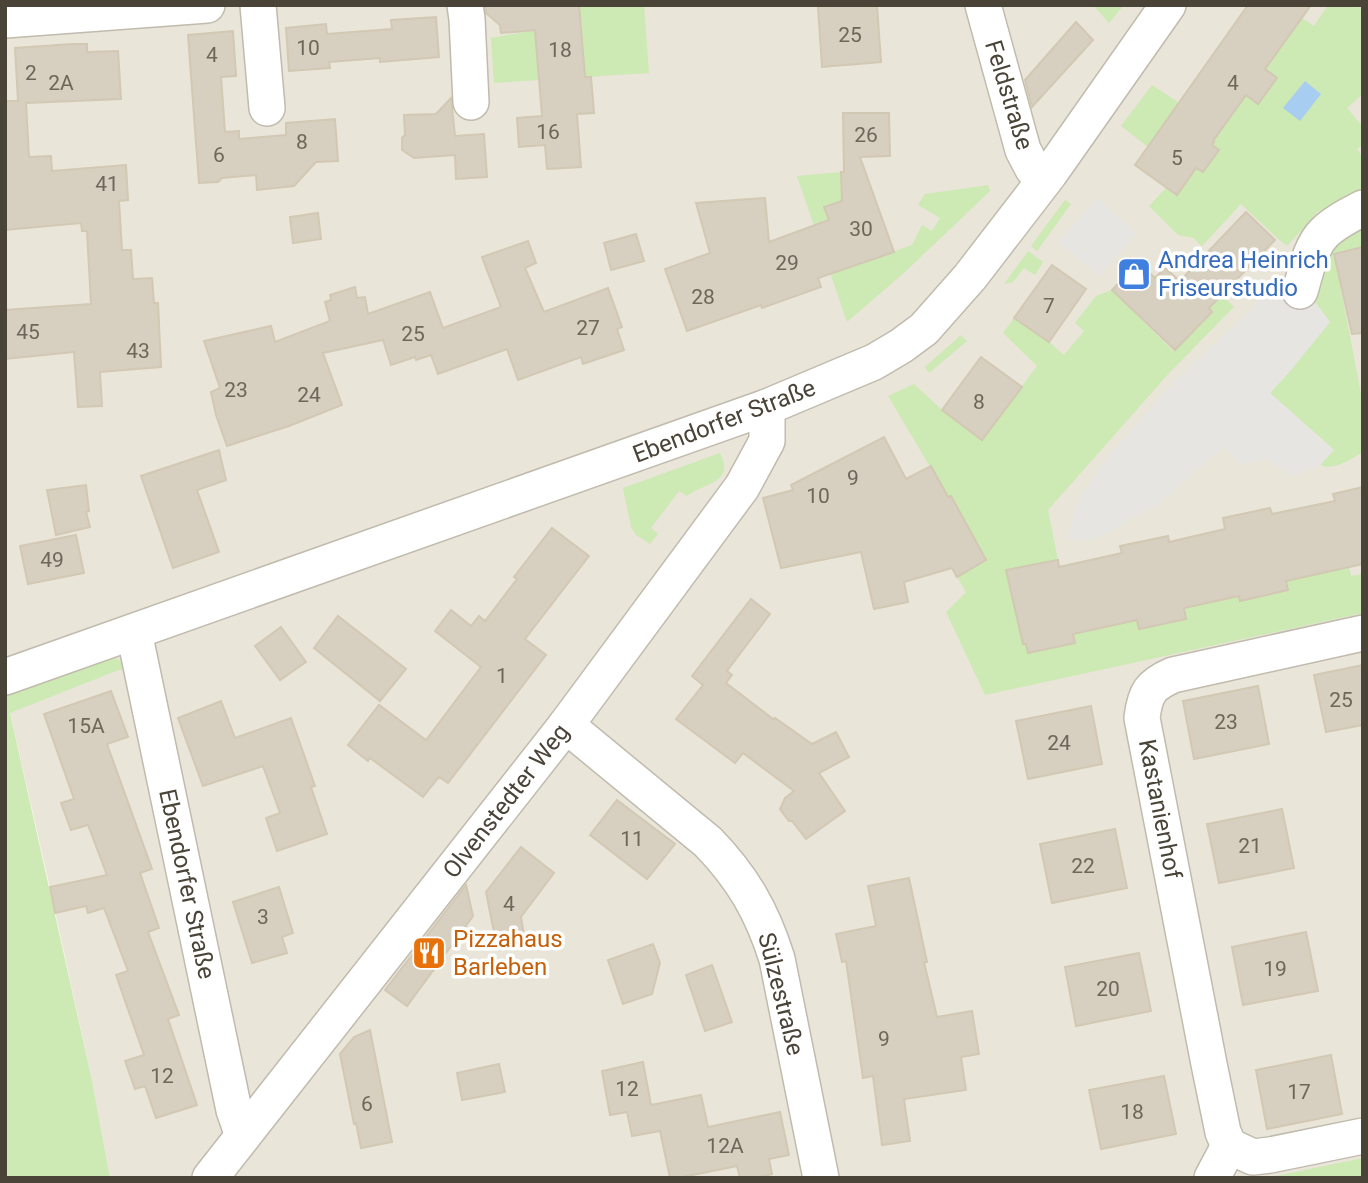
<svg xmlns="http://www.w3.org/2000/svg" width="1368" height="1183" viewBox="0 0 1368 1183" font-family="Roboto,sans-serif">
<rect width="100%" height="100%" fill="#f5f3ea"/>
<path fill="#e9e5d9" d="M5,5H1363V1178H110L92,1081L50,887L10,712L5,701Z"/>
<g fill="#cde9b4">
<path d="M579,5H644L649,73L494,83L491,38L535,30L584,67Z"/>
<path d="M1093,5H1124L1109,23Z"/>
<path d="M1328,5H1357L1363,12V94L1347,108L1363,127V144L1357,149L1363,157V189L1318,212L1287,246L1276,237L1241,204L1202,246L1193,238L1178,235L1149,206L1166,188L1177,195L1197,168L1204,172L1219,150L1212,145L1214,142L1173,112L1148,147L1121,126L1152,85L1181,104L1189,89L1230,118L1246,95L1259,103L1277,78L1265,69L1302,18L1314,26Z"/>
<path d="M841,172V185L868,192L824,207L834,236L840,235L851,267L912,245L922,225L932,231L940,218L918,205L925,194L988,185L990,191L906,271L847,322L797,176Z"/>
<path d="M1065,200L1071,204L1037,251L1031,246Z"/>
<path d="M1363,218V247L1334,254L1363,404V452C1351,459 1334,471 1320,465L1333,449L1270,393L1291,370L1329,322L1315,302L1322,262L1328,248Z"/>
<path d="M1028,251L1043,262L1035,275L1024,268L1013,282L1004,284Z"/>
<path d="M1197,270L1234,307L1170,372L1048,510L1058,560L1008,579L1023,644H1026L1029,653L1075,643L1073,634L1137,620L1139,629L1186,619L1184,608L1239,596L1241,601L1288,591L1286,581L1349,567L1351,576L1363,574V613L985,695L946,612L966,592L957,577L985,560L951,496L948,497L888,396L914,384L942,410L982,440L1037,366L1003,333L1014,318L1049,342L1064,355L1084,331L1075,323L1096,296L1112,290L1173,351L1212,312L1187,287Z"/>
<path d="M961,335L967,341L929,373L925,367Z"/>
<path d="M720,453C736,483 703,483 687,496L679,491L651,528L658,534L650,544L636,535L631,527L623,488Z"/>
<path d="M109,656C117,659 123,660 126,669L116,671L10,713L92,1081L110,1178H5V694Z"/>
<path d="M1363,1158V1178H1276V1176Z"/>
</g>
<g fill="#e7e5e2">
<path d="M1097,198L1137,234L1099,276L1059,242Z"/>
<path d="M1273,284L1315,302L1330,322L1291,370L1270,393L1334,450L1320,465L1306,471L1291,476L1267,459L1242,464L1223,447L1155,507L1134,517L1115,529L1091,540L1067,539L1078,500L1104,462L1168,388L1244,317Z"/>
</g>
<path fill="#a7cef1" d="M1305,81L1321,94L1300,121L1283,108Z"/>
<g fill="#d7cfc0" stroke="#d2c8b3" stroke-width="2">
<path d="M485,5H579L585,77H591L594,113L577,114L581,167L547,169L545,145L519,147L517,118L542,116L535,30L501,33L500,25L486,13Z"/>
<path d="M819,5H877L881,62L822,67L818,7Z"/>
<path d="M1248,5H1311L1265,69L1277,78L1258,104L1246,95L1213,141L1214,142L1212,145L1219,150L1203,172L1196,168L1177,195L1135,165Z"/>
<path d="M436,17L439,57L380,62V58L329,62L330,68L289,71L286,28L326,24L327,34L392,29L391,20Z"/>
<path d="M1076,22L1093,40L1032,107L1025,80Z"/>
<path d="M233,31L236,76L221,77L225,132L239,131V139L286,135V123L335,119L338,161L316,162L294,186L257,190L256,175L222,178L218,182L199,183L188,35Z"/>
<path d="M73,44H87V52L118,51L121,99L26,103L29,157L51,156L52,171L126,165L128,200L119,201L122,250H131L133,279L152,278L154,303H158L161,367L100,372L102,406L78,407L74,352L5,359V310L91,304L87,231H82L81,223L5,230V101H18L15,48Z"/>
<path d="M451,98L455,136L484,134L487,177L456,179L455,155L414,158L402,150V138L405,135L404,115L436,114Z"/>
<path d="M843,113H889L890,156L860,157L894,252L818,278L821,287L762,308L761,305L687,331L665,269L710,253L696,203L765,198L769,242L829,220L824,207L842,201L841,172H844Z"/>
<path d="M1246,212L1275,240L1209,308L1212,312L1175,350L1112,290L1139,263L1155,278L1165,268L1180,281Z"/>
<path d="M318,213L321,239L293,243L290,217Z"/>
<path d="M636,234L644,261L611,270L604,243Z"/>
<path d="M528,241L536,263L525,268L544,312L608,288L622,327L617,329L624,350L583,364L581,357L518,380L507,349L438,374L431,355L416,360L415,357L391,365L383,340L323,353L342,405L289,426L227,446L216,415L211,392L220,388L204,341L271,326L275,342L330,321L325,302L331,300L330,295L355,287L357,298L365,297L368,314L430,292L443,328L501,307L482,257Z"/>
<path d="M1363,247V333L1352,334L1334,254Z"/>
<path d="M1052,265L1086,289L1049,342L1014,318Z"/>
<path d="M981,357L1022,387L982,440L942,410Z"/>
<path d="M884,437L906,479L931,466L948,497L951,496L986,560L957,577L952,568L904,582L908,602L874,609L861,552L781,568L763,498L793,490L791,485Z"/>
<path d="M219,450L226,480L197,490L219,552L173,568L141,476Z"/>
<path d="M86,485L89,511L86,512L90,527L56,535L47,490Z"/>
<path d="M1363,487V564L1286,581L1288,590L1240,601L1239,596L1184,608L1186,619L1139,629L1137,620L1073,634L1075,643L1028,653L1026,644H1023L1006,570L1058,560L1059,567L1122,553L1120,546L1168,536L1169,542L1225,529L1223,518L1270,508L1272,514L1335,501L1333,494Z"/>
<path d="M552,528L589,556L525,639L546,655L448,783L439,777L423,797L370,758L368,761L348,745L379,705L426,740L481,667L435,631L451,610L471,626L479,616L485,621L517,579L514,577Z"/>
<path d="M76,535L84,573L28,584L20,546Z"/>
<path d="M751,599L770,614L727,671L732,675L726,683L773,719L775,718L812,744L836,732L849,757L819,773L845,811L806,839L792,821H789L780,809L785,798L794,791L743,753L735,763L676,719L703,685L692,676Z"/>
<path d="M338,616L406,669L380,701L314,648Z"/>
<path d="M281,627L306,662L280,680L255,646Z"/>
<path d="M1363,665V725L1326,732L1314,675Z"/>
<path d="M1258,686L1269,744L1194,759L1183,701Z"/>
<path d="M111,691L128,737L107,744L152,869L140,873L159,928L148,932L179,1015L168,1019L197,1105L156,1118L145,1086L135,1089L125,1061L144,1055L116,975L128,971L104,908L88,913L86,906L55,913L50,887L107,875L88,825L71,830L61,803L74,799L44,714Z"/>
<path d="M221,701L235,738L291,718L315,786L311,787L327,834L277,851L266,818L280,813L263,766L203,786L178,718Z"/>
<path d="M1091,706L1102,764L1028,779L1016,721Z"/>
<path d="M617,800L675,844L647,879L590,835Z"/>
<path d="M1282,809L1294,868L1219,883L1207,824Z"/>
<path d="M1115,829L1127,888L1052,903L1040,844Z"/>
<path d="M521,847L554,873L521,917L525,942L497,947L486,892Z"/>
<path d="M909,878L927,962H924L937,1017L972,1011L979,1054L961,1057L966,1090L904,1099L910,1141L882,1145L873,1076L863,1078L846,961L842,962L836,934L876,926L868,886Z"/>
<path d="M466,885L473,916L407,1006L385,990Z"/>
<path d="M279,887L293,933L282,937L287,953L252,963L233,902Z"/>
<path d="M1306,932L1318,991L1243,1005L1232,947Z"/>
<path d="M653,944L660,963L652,994L623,1004L608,960Z"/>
<path d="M1139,953L1151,1011L1076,1026L1065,967Z"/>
<path d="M712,965L732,1022L705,1031L686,975Z"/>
<path d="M370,1030L392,1142L361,1148L356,1123L354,1124L340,1054L354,1037Z"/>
<path d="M1331,1055L1342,1114L1267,1129L1256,1070Z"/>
<path d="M643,1062L651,1105L701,1095L708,1127L780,1112L789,1155L769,1159L772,1174L755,1178H740L737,1166L678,1178H670L660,1131L632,1136L627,1112L610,1115L602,1071Z"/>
<path d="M499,1064L505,1092L462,1100L457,1073Z"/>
<path d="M1164,1076L1176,1134L1101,1149L1089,1090Z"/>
</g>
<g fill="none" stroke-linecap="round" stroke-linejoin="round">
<g stroke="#c1bbad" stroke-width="38">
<g id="minor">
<path d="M258,5L267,108"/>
<path d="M465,5L467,19L471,102"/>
<path d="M983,5L1023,150L1033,169L1045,179"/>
<path d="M5,20L207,5"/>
<path d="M1300,291C1306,272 1310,247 1324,233C1335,222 1350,215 1363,208"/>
<path d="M134,632L234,1110L243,1136"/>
<path d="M1363,633L1173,675C1150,685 1145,693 1142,718L1209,1064L1223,1132L1229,1146L1253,1157L1270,1155L1363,1136"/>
<path d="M5,677L767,407L874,362L901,346L924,329L970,277L1050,173L1168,5"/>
<path d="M566,725L708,842C742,877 762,911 777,959L821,1178"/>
<path d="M210,1178L566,725L742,487L767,441V407"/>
<path d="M1212,1178L1229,1146"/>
</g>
</g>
<use href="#minor" stroke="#fff" stroke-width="35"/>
</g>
<defs>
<g id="shop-square" transform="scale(1.75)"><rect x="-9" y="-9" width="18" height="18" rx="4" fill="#3f7fe0" stroke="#fff"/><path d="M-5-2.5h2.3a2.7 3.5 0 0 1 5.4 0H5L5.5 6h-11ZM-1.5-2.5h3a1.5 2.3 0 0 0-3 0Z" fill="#fff"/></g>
<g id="restaurant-square" transform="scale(1.75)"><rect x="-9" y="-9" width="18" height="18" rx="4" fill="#e8710a" stroke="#fff"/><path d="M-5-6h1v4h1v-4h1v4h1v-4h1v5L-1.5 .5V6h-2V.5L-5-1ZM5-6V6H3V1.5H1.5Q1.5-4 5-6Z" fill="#fff"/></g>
</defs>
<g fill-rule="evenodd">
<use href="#shop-square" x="1134" y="274"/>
<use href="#restaurant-square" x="429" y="953"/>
</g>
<g text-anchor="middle" stroke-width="7" stroke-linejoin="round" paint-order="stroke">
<g font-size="21" fill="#6d675a">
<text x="850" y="42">25</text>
<text x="308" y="55">10</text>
<text x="560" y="57">18</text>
<text x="212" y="62">4</text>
<text x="31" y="80">2</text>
<text x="61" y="90">2A</text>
<text x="1233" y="90">4</text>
<text x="548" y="139">16</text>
<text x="866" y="142">26</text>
<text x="302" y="149">8</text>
<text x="219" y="162">6</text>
<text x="1177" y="165">5</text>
<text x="107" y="191">41</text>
<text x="861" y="236">30</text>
<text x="787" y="270">29</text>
<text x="703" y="304">28</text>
<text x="1049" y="313">7</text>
<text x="588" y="335">27</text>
<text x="28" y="339">45</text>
<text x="413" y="341">25</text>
<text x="138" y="358">43</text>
<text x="236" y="397">23</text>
<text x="309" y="402">24</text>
<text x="979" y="409">8</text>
<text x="853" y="485">9</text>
<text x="818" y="503">10</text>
<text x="52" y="567">49</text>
<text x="502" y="683">1</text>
<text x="1341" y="707">25</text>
<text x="1226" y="729">23</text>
<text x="86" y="733">15A</text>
<text x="1059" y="750">24</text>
<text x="632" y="846">11</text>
<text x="1250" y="853">21</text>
<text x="1083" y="873">22</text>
<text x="509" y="911">4</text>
<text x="263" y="924">3</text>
<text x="1275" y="976">19</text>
<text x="1108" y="996">20</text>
<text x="884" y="1046">9</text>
<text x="162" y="1083">12</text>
<text x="627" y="1096">12</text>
<text x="1299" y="1099">17</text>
<text x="367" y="1111">6</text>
<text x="1132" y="1119">18</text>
<text x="725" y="1153">12A</text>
</g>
<g font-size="24" fill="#4a4438" stroke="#fff">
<text transform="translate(1009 95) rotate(73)" y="8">Feldstraße</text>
<text transform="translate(724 421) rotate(-21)" y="8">Ebendorfer Straße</text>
<text transform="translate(506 801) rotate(-52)" y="8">Olvenstedter Weg</text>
<text transform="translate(1160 809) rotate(79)" y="8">Kastanienhof</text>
<text transform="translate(187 884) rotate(78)" y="8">Ebendorfer Straße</text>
<text transform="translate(781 994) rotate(76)" y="8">Sülzestraße</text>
</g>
<g font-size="24" fill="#366cbe" stroke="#fff" text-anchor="start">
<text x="1158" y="268">Andrea Heinrich<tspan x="1158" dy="28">Friseurstudio</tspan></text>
</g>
<g font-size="24" fill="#c56008" stroke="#fff" text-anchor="start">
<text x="453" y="947">Pizzahaus<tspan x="453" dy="28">Barleben</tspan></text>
</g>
</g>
<rect width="1368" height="1183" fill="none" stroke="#4a4438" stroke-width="14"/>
</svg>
